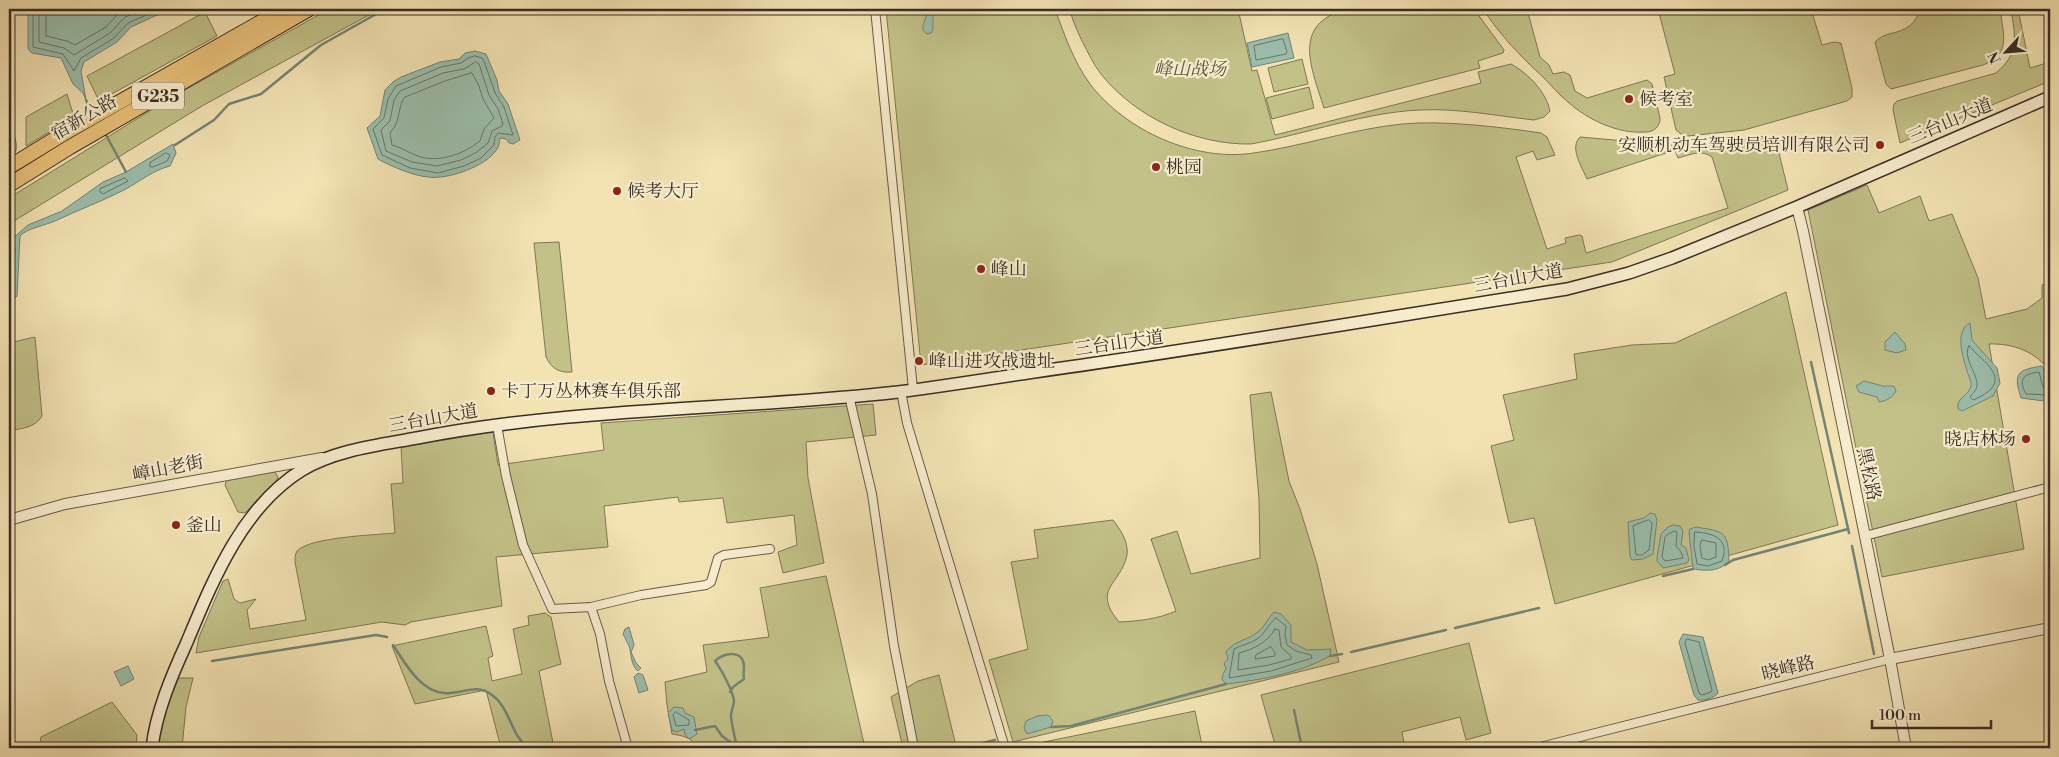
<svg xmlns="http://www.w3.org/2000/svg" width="2059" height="757" viewBox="0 0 2059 757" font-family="'Libre Bodoni','Noto Serif SC',serif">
<rect width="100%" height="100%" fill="#f3e3b3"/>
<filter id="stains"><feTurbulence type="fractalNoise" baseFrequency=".004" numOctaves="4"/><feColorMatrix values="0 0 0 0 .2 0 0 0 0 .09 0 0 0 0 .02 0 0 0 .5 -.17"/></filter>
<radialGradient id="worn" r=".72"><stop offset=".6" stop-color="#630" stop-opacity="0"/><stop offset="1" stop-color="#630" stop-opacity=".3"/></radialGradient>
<g fill="#c2c188" stroke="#7e7856">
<path d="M329,9H380L202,106L9,224V198L169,99Z"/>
<path d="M886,9H1055C1064,34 1074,62 1090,84C1126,131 1195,162 1254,153C1303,146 1352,129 1402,124C1443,120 1500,127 1541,133L1547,137L1555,155L1537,160L1533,151L1516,157L1547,249L1566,243L1565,238L1579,235L1582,236L1586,253L1728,208L1712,157C1701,149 1690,155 1678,158L1675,150L1587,179C1582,167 1569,148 1580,137L1694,147L1721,145L1765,136L1771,139L1777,145L1788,190L1612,262L921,365Z"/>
<path d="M1070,9H1238L1252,71L1257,70L1275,135L1481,83L1478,72L1511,64C1529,74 1546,92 1550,111L1544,117L1534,120C1497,116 1458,108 1420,110C1366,112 1306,134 1251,144C1196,145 1136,118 1101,74C1093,64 1088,52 1082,41C1077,30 1072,20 1070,9Z"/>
<path d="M1347,9H1474L1504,50L1503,53L1478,61L1480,68L1324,108C1312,69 1290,24 1347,9Z"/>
<path d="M1483,9H1527L1540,57L1549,65L1553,74L1564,72L1570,75L1575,91L1587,98L1647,80L1652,84L1660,118C1660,127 1654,132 1645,132C1618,134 1588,120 1568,102C1559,95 1552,86 1544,78C1521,57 1500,35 1483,9Z"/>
<path d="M1658,9H1811L1822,45L1834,42L1841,43L1852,88V97L1847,101L1744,130L1688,136L1681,134L1676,130L1664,77L1675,74Z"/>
<path d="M1921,9H2000C2003,34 2012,54 1983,65L1891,89L1886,84L1875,42C1889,27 1908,40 1921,9Z"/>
<path d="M2011,9H2018L2030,68L2050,62V81L1900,143L1893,110L1894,104L1897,101L1996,73C2020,53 2015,36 2011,9Z"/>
<path d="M205,12L217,36L99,101L87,76Z"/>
<path d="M1302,59L1308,84L1274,92L1268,68Z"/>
<path d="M1309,87L1314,108L1272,119L1266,98Z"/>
<path d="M67,94L74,117L26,146V117Z"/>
<path d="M9,125C15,136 22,151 9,160Z"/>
<path d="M1867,185L1879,213L1920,196L1929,221L1952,214L1978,278L1986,319L2027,309L2042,298V285L2050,282V372C2037,352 2013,343 1989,344L2024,549L1882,577L1808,210Z"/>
<path d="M559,242L572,372C559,373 552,369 546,357L534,243Z"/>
<path d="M1786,292L1838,525L1555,604L1534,518L1509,523L1491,446L1514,440L1503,395L1577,379L1574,354L1632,345L1675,343Z"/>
<path d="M35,337L42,416C35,428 22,428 9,431V343Z"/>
<path d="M1271,392L1289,481L1300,509L1317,564L1339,662L1013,742L989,660L1028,649L1011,562L1038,558L1034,530L1113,520C1120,529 1129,542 1127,555C1121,585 1091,588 1119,622C1139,621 1158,619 1176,611L1151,539L1177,531L1191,574L1260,558L1259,499L1250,395Z"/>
<path d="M873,404L876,435L806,442L808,478L824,563L783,573L778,552L797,545L794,515L727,523L723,498L679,502L678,497L604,506L608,547L496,557L502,606L411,622L405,625L382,622L196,653L199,637L223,581L228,579L234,599L240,603L256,599L247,610L250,629L306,620L295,562C295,558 295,554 297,551C310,537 375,535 395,533L391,484L403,483L401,447L493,432L498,465L604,450L601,423Z"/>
<path d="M274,471L278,477L276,481L245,513L238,512L225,485L227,479Z"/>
<path d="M826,576L865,748H697C692,737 683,736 672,734L667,705L665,682L707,672L703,645L769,637L760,588Z"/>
<path d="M545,613L551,617L561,664L539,671L554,748H501L486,690L415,704L392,646L486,626L493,656L488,658L492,681L522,674L513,629L529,625L528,616Z"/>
<path d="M1469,643L1491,733L1466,740L1460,717L1402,732L1405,748H1276L1261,695Z"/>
<path d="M939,675L956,746L944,748H903L891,697L918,681Z"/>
<path d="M176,678H193L186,707L182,748H156V739Z"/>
<path d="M112,702L137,735L136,748H39L41,737Z"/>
<path d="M1195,711L1202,745L1189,748H1015Z"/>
</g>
<g fill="#9bbeac" stroke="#748476">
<path d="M28,9H170L131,27L117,42L84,62L81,71L86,100L83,93L73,84L61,58L32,53L28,49Z"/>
<path d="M929,9H937L933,14V29L931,33L927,34L923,30V25Z"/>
<path d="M1288,33L1294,58L1252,67L1247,43Z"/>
<path d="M475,51L486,54L497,80L499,91L508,104L520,140L513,144L509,143L506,139L500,138C499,141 500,145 497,149C487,166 448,180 428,177C414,176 390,166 378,159L367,128L380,116L385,90L393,82L401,77L440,62L459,59L465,53Z"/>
<path d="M173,144L176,153L170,166C154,170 140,181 126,189C103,201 78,210 55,221C46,225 25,229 20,236L17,296L9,305V242L28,225L62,211L103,182L126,172Z"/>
<path d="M1970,323L1972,340L1997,368L2000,383L1993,396L1962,411L1958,409C1956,397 1969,396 1971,386C1972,382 1968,375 1967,371C1963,357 1954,331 1970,323Z"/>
<path d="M1895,332L1905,344L1906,350L1897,353L1885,350V342Z"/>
<path d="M2042,366L2045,372L2050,400L2044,401L2021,398C2013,373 2017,370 2042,366Z"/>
<path d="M1864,381L1883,386H1894L1896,391C1893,397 1887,401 1879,402L1877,397L1859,392L1856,386Z"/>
<path d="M1650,513L1655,514L1657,520L1653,554L1643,559L1632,560L1630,556L1628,522L1644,518Z"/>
<path d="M1673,525L1680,526L1683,531L1681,545L1686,548L1689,560L1687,563L1663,568L1657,561V557L1661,534L1668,527Z"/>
<path d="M1696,527C1724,532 1728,530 1729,561C1719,572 1706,571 1693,569L1689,532L1690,529Z"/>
<path d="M1274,612L1281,614L1291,625V642L1307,650L1331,649L1330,656C1300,673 1261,680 1226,684L1222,679L1223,674L1226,669L1224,663L1228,659L1226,652C1234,640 1248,641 1259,631C1265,626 1268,618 1274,612Z"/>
<path d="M629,627L634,645L631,652L636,663L641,668L638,671C632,667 631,656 630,649C629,644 625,639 623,634L625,629Z"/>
<path d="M1683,634L1703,637L1718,693C1714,698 1704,701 1698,700L1694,695L1679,642Z"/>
<path d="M128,666L134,679L121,686L114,672Z"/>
<path d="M638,673L643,675L648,690L639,693L634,677Z"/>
<path d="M674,707L683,708L685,713L694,717L697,734L689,739L685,735L684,729L677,732L672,730L668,713Z"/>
<path d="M1048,715L1053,721L1051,727L1027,734L1024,728L1026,721L1037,716Z"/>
</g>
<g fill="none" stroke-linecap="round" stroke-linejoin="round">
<g stroke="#6a7668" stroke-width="1">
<path d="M33,9V47L63,54L74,71L81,58L114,38L128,23L160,9"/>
<path d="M39,9V42L64,48L74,55L110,33L125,17L146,9"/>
<path d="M46,9V36L67,41L75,45L106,27L119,13L125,9"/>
<path d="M1283,39L1287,52L1286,54L1256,60L1254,46Z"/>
<path d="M475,56L482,58L484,61L495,93L504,107L513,135L498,133L495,137L494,145L481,158L464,166L438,173L410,168L382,155L373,129L384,118L388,99L396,86L441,67L461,63L468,58Z"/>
<path d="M476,62L479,64L489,95L498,109L503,124L502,126L492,131L488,143L477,152L461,160L437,166L412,162L386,151L381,130L390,121L394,100L400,91L443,73L464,69Z"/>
<path d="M472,73L479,86L483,99L494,118L484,129L480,141C462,155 435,165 413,154C406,151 400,147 392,145L390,133C402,120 397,106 405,97L445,81Z"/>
<path d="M166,153L170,155L167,161L153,167H150V163Z"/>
<path d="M125,178L128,181L103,194L100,192V189Z"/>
<path d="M9,245H13L15,248L12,294L9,299"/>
<path d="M1969,346C1973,349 1976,354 1980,357C2003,377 1999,389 1973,400L1970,397C1973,393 1976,391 1977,386C1978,374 1962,357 1969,346Z"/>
<path d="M2050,391L2049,392L2043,387L2039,372C2023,374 2018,379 2026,394L2050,395"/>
<path d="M1649,520L1652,523L1649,550L1642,555H1636L1633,526Z"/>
<path d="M1674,531L1677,532L1676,546L1681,552L1683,558L1665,561L1662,557L1665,537Z"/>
<path d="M1695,532C1714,533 1730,539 1722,561L1708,566L1697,564L1694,546Z"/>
<path d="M1702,540L1716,543V557L1708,560L1702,558L1700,546Z"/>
<path d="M1276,618L1286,626L1285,634L1287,645L1296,651L1311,655L1312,658L1271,671L1229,678L1234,649C1241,645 1250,644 1257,639C1266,633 1268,624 1276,618Z"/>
<path d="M1275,629L1279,630L1281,647L1291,656V659L1269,665L1238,670L1239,653C1254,649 1267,643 1275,629Z"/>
<path d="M1687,639L1699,642L1712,690L1711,692L1702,695L1699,693L1685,643Z"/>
<path d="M1271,647L1275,653V656L1255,659L1256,655Z"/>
<path d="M676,712L689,720V725L676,726L673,715Z"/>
</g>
<g stroke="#748476" stroke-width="2.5">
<path d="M86,100L89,106"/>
<path d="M106,135L126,172"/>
<path d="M175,145L214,120L229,104L261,94L321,45L385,9"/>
<path d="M1811,362L1849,533"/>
<path d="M1852,546L1874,654"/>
<path d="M1725,565L1733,560L1848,529"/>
<path d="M1663,576L1693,569"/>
<path d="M1455,628L1539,608"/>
<path d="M393,645C405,663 420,691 444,693C463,695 475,682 492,695C510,708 511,735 528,748"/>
<path d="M1351,652L1446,630"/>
<path d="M1330,656L1342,654"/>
<path d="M212,661L376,635L387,637"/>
<path d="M730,692L733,687L744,679C743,674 744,671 744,666C743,649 724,653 715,661C721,669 733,691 734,701C734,705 731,711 731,716C732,727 735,738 737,748"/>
<path d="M1294,710L1302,748"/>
<path d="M1051,727L1071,726L1226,684"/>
<path d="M695,730L715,726L722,736L737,747"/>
<path d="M1060,746H1075L1083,748"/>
<path d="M963,748L995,740"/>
</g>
<g stroke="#685b48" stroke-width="10">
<g id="minor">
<path d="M875,9L913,389"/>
<path d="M901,391L907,423L1005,748"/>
<path d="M849,396L872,494L894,646L914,748"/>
<path d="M497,425L506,476L523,545L552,609L591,607L641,595L706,585L711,582L718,558L724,555L770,549"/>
<path d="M1865,536L2050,487"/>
<path d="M591,607L600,634L609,681L628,748"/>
<path d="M1536,748L1890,659"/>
</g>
</g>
<g stroke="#685b48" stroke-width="12">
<g id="tertiary">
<path d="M1797,207L1803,231L1890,659L1906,748"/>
<path d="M9,520L65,504L322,458"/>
<path d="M1890,659L2050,628"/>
</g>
</g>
<g stroke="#392e25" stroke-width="14">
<path id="secondary" d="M152,748C156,712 172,675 187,642C213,580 242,507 302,470C335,450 379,445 417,438C576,407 738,410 898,392C943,386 989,379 1034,372C1212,347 1389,317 1567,289L1629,273L1672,258L1797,207L2050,97"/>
</g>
<g stroke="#392e25" stroke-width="16">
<g id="trunk">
<path d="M9,167L63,134L284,9"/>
<path d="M9,185L70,147L309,9"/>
</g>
</g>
<use href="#minor" stroke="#f7edce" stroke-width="8"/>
<use href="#tertiary" stroke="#f7edce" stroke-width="10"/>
<use href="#secondary" stroke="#f7edce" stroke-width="11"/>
<use href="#trunk" stroke="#eac27a" stroke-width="14"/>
</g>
<g fill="#8f2418" stroke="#f7edce" stroke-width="2">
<circle cx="1629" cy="99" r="5"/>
<circle cx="1880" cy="145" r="5"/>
<circle cx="1156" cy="167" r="5"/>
<circle cx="617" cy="191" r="5"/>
<circle cx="981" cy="269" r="5"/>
<circle cx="919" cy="361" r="5"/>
<circle cx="491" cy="391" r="5"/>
<circle cx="2026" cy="439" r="5"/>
<circle cx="176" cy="525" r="5"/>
</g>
<g text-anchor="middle" stroke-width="4.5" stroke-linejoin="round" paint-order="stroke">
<rect fill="#f7edce" stroke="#726758" stroke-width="1" x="132" y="82.5" width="52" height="27" rx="4"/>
<g font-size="16" font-weight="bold" fill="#392e25">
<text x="158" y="102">G235</text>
</g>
<g font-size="18" font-style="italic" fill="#5b533e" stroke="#f7edce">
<text x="1190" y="75">峰山战场</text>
</g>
<g font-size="18" fill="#392e25" stroke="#f7edce" text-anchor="start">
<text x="1639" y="105">候考室</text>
<text x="1870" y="151" text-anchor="end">安顺机动车驾驶员培训有限公司</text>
<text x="1166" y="173">桃园</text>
<text x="627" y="197">候考大厅</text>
<text x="991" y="275">峰山</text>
<text x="929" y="367">峰山进攻战遗址</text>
<text x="501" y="397">卡丁万丛林赛车俱乐部</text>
<text x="2016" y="445" text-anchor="end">晓店林场</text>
<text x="186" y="531">釜山</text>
</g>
<g font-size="18" fill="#392e25" stroke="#f7edce">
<text transform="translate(84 117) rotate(-30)" y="6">宿新公路</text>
<text transform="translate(1950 121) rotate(-23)" y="6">三台山大道</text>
<text transform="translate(1518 278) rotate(-10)" y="6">三台山大道</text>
<text transform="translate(1119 343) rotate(-8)" y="6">三台山大道</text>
<text transform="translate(433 418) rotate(-10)" y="6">三台山大道</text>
<text transform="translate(168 468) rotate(-11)" y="6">嶂山老街</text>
<text transform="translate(1869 474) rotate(78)" y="6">黑松路</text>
<text transform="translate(1788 668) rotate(-14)" y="6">晓峰路</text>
</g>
</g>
<rect width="2059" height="757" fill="none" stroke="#f3e3b3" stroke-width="30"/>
<rect x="10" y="10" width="2039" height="737" fill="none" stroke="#392e25" stroke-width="2.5"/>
<rect x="15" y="15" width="2029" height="727" fill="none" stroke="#392e25"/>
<g transform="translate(2006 52) rotate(244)" stroke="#f7edce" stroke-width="4" paint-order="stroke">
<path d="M0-4L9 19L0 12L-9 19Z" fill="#392e25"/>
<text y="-8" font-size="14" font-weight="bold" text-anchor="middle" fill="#392e25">N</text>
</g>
<path d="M1872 720v8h119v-8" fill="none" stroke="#392e25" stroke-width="2.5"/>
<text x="1879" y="720" font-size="15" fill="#392e25" stroke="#f7edce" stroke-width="4" paint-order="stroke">100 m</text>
<rect width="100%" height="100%" filter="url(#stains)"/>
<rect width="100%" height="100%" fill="url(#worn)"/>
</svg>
